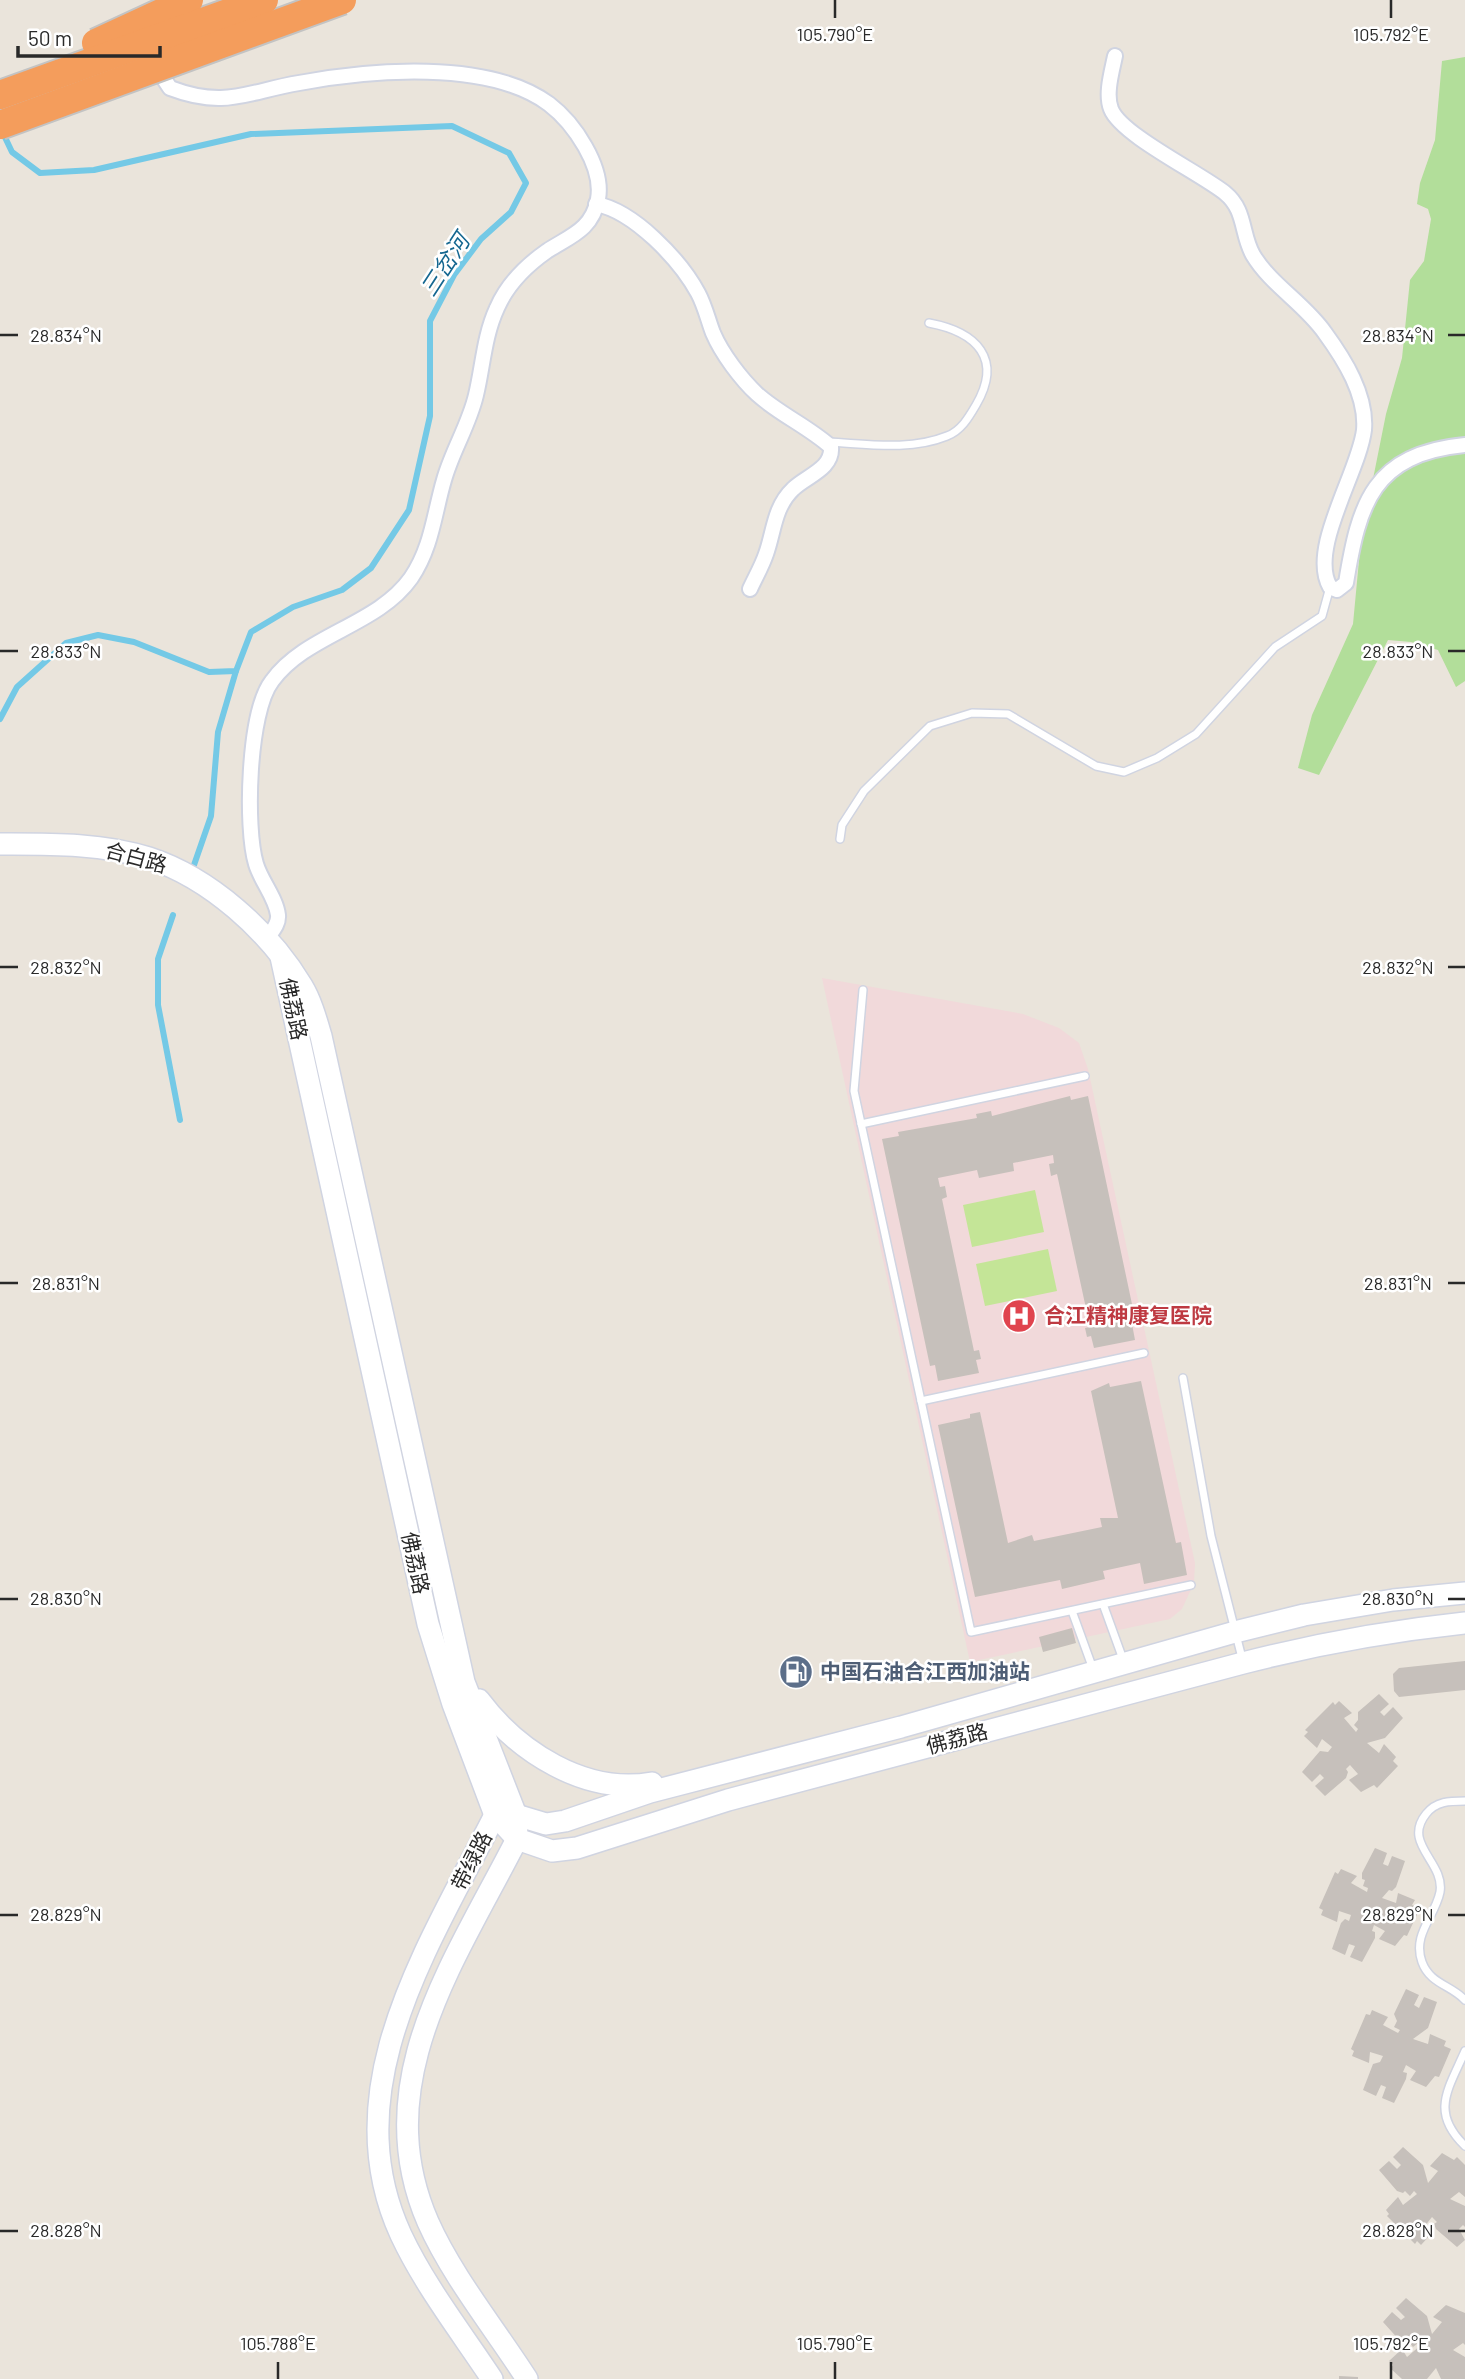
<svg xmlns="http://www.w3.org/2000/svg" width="1465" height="2379" viewBox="0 0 1465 2379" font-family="Barlow,'Noto Sans SC',sans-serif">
<rect width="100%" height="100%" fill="#eae4db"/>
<path fill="#f1d9da" d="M822,978L1023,1014L1059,1028L1079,1043L1088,1069L1195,1563L1194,1583L1182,1609L1170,1619L970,1662Z"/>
<path fill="#b2de9a" d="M1465,57V681L1456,687L1438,650L1411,642L1388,640L1319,775L1298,768L1312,715L1353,624L1361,539L1386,414L1402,358L1410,280L1424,261L1431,219L1428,209L1417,204L1420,183L1435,140L1442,61Z"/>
<g fill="#c4e597">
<path d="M1035,1190L1044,1232L972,1247L963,1205Z"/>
<path d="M1048,1249L1057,1291L985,1306L976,1264Z"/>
</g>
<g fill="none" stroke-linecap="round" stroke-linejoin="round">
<g stroke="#74c9e6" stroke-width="6">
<path d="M0,719L17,687L66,643L98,635L134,642L209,672L236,671L251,632L293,607L342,590L371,568L409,510L430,416V321L454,275L481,239L511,212L526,183L509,153L452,126L251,134L94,170L40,173L12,152L2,131"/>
<path d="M194,865L211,816L218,732L236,671"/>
<path d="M173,915L158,959V1005L180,1120"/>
</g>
</g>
<g fill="#c6c0bb">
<path d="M1070,1096L1071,1100L1088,1096L1136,1323L1132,1324L1135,1340L1094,1348L1091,1336L1087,1337L1085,1328L1090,1327L1057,1174L1051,1176L1049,1164L1054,1163L1053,1155L1013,1163L1014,1171L979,1178L977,1170L938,1178L940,1187L945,1186L947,1197L942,1199L974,1351L979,1350L981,1359L976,1360L979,1373L938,1381L935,1365L930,1366L882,1139L899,1136L898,1132L977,1118L976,1114L991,1111L992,1116Z"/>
<path d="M1141,1381L1176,1543L1181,1542L1187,1575L1144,1584L1140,1563L1103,1571L1105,1579L1062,1589L1060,1580L975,1597L938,1425L970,1418V1414L980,1412L1008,1543L1032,1535L1034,1541L1102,1527L1100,1518H1118L1091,1391L1109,1383L1110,1387Z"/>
<path d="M1072,1628L1076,1643L1043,1652L1039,1637Z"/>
<path d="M1465,1661V1690L1399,1697L1394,1691L1393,1674L1399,1668Z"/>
<path d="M1379,1694L1389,1704L1380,1712L1384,1716L1393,1707L1403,1718L1385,1738L1367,1743L1379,1753L1384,1744L1396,1757L1393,1761L1398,1766L1377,1788L1374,1785L1361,1792L1349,1780L1358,1774L1350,1765L1346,1769L1348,1772L1346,1778L1325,1796L1315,1786L1324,1778L1320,1774L1312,1782L1302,1772L1320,1751L1328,1752L1332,1747L1322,1739L1317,1748L1304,1736L1308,1732L1305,1730L1333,1702L1335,1705L1339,1701L1352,1713L1344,1718L1356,1732L1358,1729L1354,1725L1358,1720V1712Z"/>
<path d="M1375,1848L1387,1853L1383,1864L1388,1866L1392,1856L1405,1861L1396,1887L1392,1891L1389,1890L1382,1898L1396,1903L1398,1893L1415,1900L1412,1905L1420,1908L1407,1936L1404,1935L1395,1946L1379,1939L1385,1931L1374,1925L1372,1931L1375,1932V1938L1362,1962L1350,1957L1355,1946L1349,1944L1345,1955L1332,1949L1341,1923L1345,1919L1349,1921L1351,1915L1339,1911L1337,1922L1321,1915L1323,1910L1319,1908L1335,1872L1338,1874L1341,1869L1357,1876L1351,1883L1367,1892L1368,1888L1363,1886L1365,1880L1362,1879V1873Z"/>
<path d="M1406,1989L1419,1995L1414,2005L1419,2008L1424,1997L1437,2002L1428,2028L1413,2039L1428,2044L1430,2034L1446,2041L1444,2046L1451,2049L1439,2077L1435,2076L1426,2087L1410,2080L1416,2071L1406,2065L1403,2072L1407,2073L1406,2079L1394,2103L1382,2098L1386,2087L1381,2085L1376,2096L1363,2090L1373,2064L1380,2062L1383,2056L1370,2052L1369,2063L1352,2056L1354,2051L1351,2049L1366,2014L1370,2015L1372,2010L1388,2017L1383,2025L1398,2033L1400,2030L1394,2027L1397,2021L1394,2014Z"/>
<path d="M1403,2147L1423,2165L1428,2183L1438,2171L1430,2166L1442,2153L1454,2160L1457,2157L1465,2165V2197L1459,2192L1450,2199L1465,2206V2227L1463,2225L1459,2229L1465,2240L1457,2247L1436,2229L1434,2224L1437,2222L1432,2217L1424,2227L1433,2232L1421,2245L1417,2241L1415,2244L1387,2216L1389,2214L1386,2210L1398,2197L1403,2205L1417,2194L1414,2191L1410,2196L1405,2191L1403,2193L1397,2191L1379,2170L1389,2161L1397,2169L1401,2165L1393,2157Z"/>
<path d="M1406,2298L1427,2316L1432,2334L1442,2322L1433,2317L1446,2305L1465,2313V2345L1463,2343L1453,2350L1465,2357V2379H1441L1436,2368L1427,2379H1402L1390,2368L1393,2365L1389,2361L1402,2349L1407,2357L1421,2345L1418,2343L1413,2347L1409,2342L1406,2345L1401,2342L1383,2322L1392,2312L1401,2320L1405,2317L1396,2308Z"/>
<path d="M1339,2376L1358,2377V2379H1339Z"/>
</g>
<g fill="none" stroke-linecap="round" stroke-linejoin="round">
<g stroke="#d0d4e1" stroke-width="10">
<g id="service">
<path d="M829,442C868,444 910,451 947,436C961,431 969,417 976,405C1003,359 977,332 929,323"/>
<path d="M840,839L842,825L864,791L930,726L972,713L1008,714L1096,766L1124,772L1157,758L1196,734L1275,647L1322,616L1330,587"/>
<path d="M863,990L854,1091L971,1632L1191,1585"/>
<path d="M861,1124L1085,1076"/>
<path d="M1183,1378L1211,1536L1243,1662"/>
<path d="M921,1401L1144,1353"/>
<path d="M1103,1604L1124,1662"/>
<path d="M1072,1611L1093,1669"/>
<path d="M1465,1801C1450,1801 1436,1801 1426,1814C1402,1844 1445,1862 1440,1892C1435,1917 1412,1934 1422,1962C1430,1984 1451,1985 1465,2000"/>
<path d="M1465,2051C1448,2090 1430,2112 1465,2146"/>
</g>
</g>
<g stroke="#d0d4e1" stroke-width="18">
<g id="minor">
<path d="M1115,56C1112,71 1105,94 1111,109C1121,135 1200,173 1225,193C1246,210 1241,234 1253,255C1271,285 1305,304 1325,333C1344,359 1367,395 1364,430C1359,472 1308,549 1330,587L1337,590L1346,583C1359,503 1373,454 1465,445"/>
<path d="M165,63L162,76L170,88C225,109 246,92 299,83C369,70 488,59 549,104C574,123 604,167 598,199C592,230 570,236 547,251C527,265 507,285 497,308C484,336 483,366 476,395C469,425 452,451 444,480C434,514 432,547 411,578C377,626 306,634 272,681C248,712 245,828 256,864C261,881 276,898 278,915C279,925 271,932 266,940"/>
<path d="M596,204C634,211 680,260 698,293C705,306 708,320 713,333C722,354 741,379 757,394C779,414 809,427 831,447C833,469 806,476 793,489C774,507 774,532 766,554C762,566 755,578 750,589"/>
</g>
</g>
<g stroke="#d0d4e1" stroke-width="24">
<g id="secondary">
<path d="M0,844C49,844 101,843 149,858C210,878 269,931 302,986C311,1001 316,1019 321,1036L464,1682L516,1815L517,1839C455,1961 367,2082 428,2222C452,2276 495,2329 527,2379"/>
<path d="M281,957L428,1624L453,1704L495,1815L517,1839L552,1851L577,1848L728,1800L1243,1663C1317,1644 1389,1631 1465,1623"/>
<path d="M479,1700C518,1752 585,1795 652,1783"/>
<path d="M492,2379C461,2332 425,2286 401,2235C333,2088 430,1944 495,1815H516L546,1824L565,1821L650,1792L901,1727L1235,1632L1304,1615L1393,1600L1465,1593"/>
</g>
</g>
<use href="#service" stroke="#fff" stroke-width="7"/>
<use href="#minor" stroke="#fff" stroke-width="14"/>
<use href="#secondary" stroke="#fff" stroke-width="21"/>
<g stroke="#c3c3c3" stroke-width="32" stroke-linecap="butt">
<g id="motorway-bridge">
<path d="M96,43L189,0"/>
<path d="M0,95L264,0"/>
<path d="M0,125L342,0"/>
</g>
</g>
<use href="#motorway-bridge" stroke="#f49d5c" stroke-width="28"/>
</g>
<path fill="none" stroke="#292929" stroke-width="2.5" d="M835,0V18M1391,0V18M0,335H18M1448,335H1465M0,651H18M1448,651H1465M0,967H18M1448,967H1465M0,1283H18M1448,1283H1465M0,1599H18M1448,1599H1465M0,1915H18M1448,1915H1465M0,2231H18M1448,2231H1465M278,2362V2379M835,2362V2379M1391,2362V2379"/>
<defs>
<g id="hospital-disc" transform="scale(1.75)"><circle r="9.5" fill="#e0444e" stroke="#fff"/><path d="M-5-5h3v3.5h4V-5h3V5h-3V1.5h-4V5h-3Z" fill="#fff"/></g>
<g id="fuel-disc" transform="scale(1.75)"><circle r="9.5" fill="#5c6f8a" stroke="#fff"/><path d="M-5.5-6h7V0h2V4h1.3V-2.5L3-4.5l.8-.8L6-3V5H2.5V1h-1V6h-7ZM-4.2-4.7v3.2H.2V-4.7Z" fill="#fff"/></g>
</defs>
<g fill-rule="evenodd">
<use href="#hospital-disc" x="1019" y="1316"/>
<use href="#fuel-disc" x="796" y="1672"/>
</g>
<g text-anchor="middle" stroke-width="5" stroke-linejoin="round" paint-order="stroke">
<g font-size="21" fill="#292929" stroke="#fff">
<text transform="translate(136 858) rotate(15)" y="7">合白路</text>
<text transform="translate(293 1009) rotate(78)" y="7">佛荔路</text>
<text transform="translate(415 1563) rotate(78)" y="7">佛荔路</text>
<text transform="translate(957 1739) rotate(-15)" y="7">佛荔路</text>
<text transform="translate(472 1861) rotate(-63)" y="7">带绿路</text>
</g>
<g font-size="21" font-weight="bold" fill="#be3a42" stroke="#fff" text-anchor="start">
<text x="1044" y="1323">合江精神康复医院</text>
</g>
<g font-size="21" font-weight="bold" fill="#4e5e75" stroke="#fff" text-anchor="start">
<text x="820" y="1679">中国石油合江西加油站</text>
</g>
<g font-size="23" font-style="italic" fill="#156790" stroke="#fff">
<text transform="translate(445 265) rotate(-57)" y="8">三岔河</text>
</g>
</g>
<g font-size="18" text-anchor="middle" fill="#292929" stroke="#fff" stroke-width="5" stroke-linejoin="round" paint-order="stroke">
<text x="835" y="41">105.790°E</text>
<text x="1391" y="41">105.792°E</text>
<text x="66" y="342">28.834°N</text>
<text x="1398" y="342">28.834°N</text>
<text x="66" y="658">28.833°N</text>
<text x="1398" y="658">28.833°N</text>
<text x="66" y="974">28.832°N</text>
<text x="1398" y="974">28.832°N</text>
<text x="66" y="1290">28.831°N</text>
<text x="1398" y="1290">28.831°N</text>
<text x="66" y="1605">28.830°N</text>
<text x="1398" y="1605">28.830°N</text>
<text x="66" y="1921">28.829°N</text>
<text x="1398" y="1921">28.829°N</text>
<text x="66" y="2237">28.828°N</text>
<text x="1398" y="2237">28.828°N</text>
<text x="278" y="2350">105.788°E</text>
<text x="835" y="2350">105.790°E</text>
<text x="1391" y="2350">105.792°E</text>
</g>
<path d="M18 46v10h142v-10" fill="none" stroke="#292929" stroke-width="3.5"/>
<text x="28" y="46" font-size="21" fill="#292929" stroke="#ffffff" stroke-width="5" paint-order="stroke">50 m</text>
</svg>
